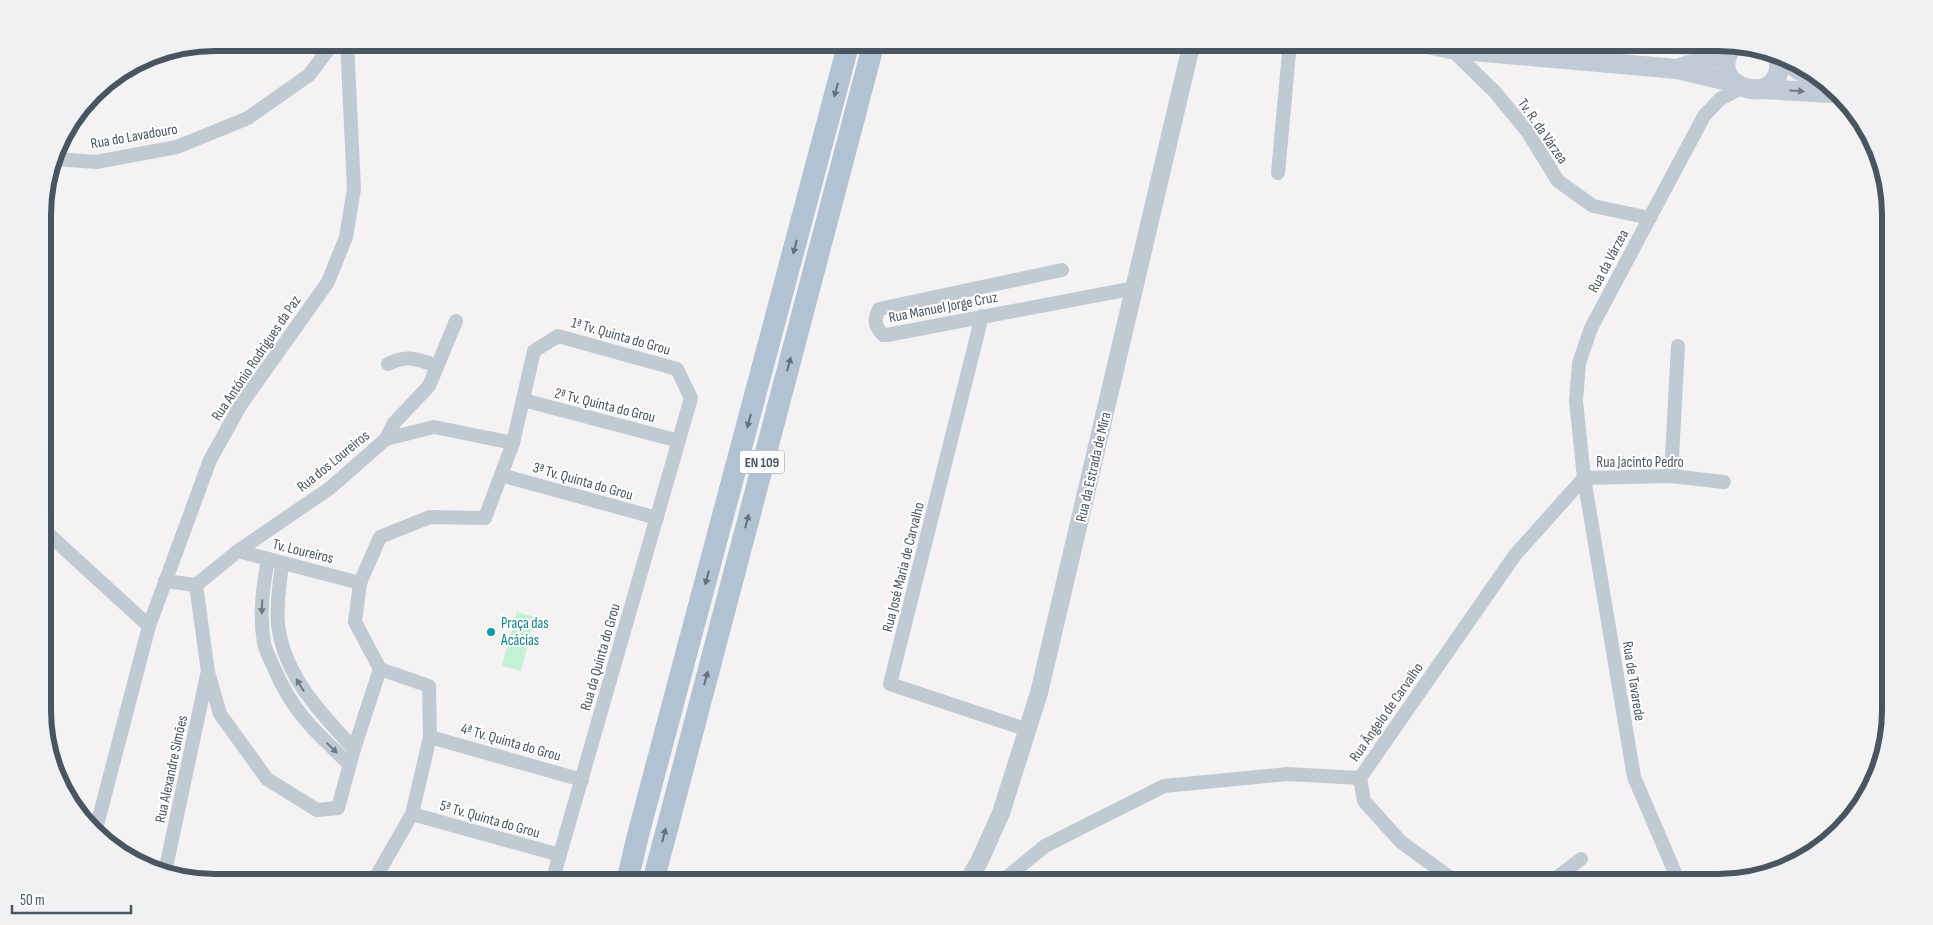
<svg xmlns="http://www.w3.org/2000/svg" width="1933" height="925" viewBox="0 0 1933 925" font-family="'Sofia Sans Condensed',sans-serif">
<rect width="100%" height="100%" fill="#f5f2f3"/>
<path fill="#e6e3e4" d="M1538,43L1714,42V43L1711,46L1685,55Z"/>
<path fill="#c1f2d4" d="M517,612L535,617L521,671L502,666Z"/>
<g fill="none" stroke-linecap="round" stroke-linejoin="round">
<g stroke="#c0cad2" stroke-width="14">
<path d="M1451,49L1495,92L1527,131L1558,181L1593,206L1650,218"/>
<path d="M55,159L96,162L177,147L248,118L309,75L334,42"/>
<path d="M1278,173L1290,42"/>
<path d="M1062,270L879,309C874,320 874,325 883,335H887L1135,288"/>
<path d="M982,316L890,684L1028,730"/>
<path d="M388,364C407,354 417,359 437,366"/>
<path d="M523,400L679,441"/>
<path d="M386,439L394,423L429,386L456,321"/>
<path d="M501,475L657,518"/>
<path d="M1671,476L1678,346"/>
<path d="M1584,478L1671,476L1724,482"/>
<path d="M44,530L149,626"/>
<path d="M238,551L360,583"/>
<path d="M268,559C263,587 259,615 264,643C266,652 271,661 274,668C293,713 316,732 349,764"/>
<path d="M282,563C280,583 276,604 278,624C284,676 320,712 354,749"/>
<path d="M165,581L196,585L208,672L220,714L267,779L317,810L338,808L354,749L380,669"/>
<path d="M196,585L238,551L330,488L386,439L434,427L513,443"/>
<path d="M430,737L582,780"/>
<path d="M1360,778L1364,801L1401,842L1456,882"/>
<path d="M412,814L560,855"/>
<path d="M96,829L149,626L210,460L240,406L328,282L346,237L354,189L347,42"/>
<path d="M165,872L207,675"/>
<path d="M373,882L412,814L430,737L429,686L380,669L355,622L360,583L380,537L430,517L485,518L513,443L534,351L558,336L677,369L691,398L552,882"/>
<path d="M1001,882L1045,846L1164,786L1287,774L1360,778L1515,555L1584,478"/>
<path d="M1551,882L1581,859"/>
<path d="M1679,882L1634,777L1584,478L1576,401L1579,363L1591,328L1704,116L1720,99L1741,88"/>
</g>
<path stroke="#c0cad2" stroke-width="18" d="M967,882L979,862L1001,813L1039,693L1192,42"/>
<g stroke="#c0cbd6" stroke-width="20">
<path d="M1418,42L1451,49L1677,69L1732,82"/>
<path d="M1733,46C1699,90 1790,112 1778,55"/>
<path d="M1778,55L1800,71L1806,73"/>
<path d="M1677,69L1728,52"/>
<path d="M1761,89L1832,93"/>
</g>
<g stroke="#b1c2d2" stroke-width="22">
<path d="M627,882L638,835L849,42"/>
<path d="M653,882L874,42"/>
</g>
</g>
<defs><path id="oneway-solid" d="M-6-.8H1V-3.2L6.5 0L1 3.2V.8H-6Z" transform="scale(1.25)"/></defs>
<g fill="#63717d">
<use href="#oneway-solid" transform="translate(836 90) rotate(105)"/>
<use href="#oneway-solid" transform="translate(795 247) rotate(105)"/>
<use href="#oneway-solid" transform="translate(789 364) rotate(-75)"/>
<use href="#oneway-solid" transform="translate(749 421) rotate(105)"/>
<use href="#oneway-solid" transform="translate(747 521) rotate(-75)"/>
<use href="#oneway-solid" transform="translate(707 578) rotate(105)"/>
<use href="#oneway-solid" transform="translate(706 678) rotate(-75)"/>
<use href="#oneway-solid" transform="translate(664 835) rotate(-76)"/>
</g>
<use fill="#6d7984" href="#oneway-solid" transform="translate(1797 91) rotate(3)"/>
<g fill="#6d7983">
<use href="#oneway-solid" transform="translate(262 607) rotate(92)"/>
<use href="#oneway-solid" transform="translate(300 685) rotate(-122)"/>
<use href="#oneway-solid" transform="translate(332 748) rotate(44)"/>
</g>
<circle fill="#0f9aa8" stroke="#fff" stroke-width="2" cx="491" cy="632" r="5"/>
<g text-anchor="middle" stroke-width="4" stroke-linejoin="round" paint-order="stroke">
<rect fill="#fff" stroke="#808990" stroke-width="1" x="739.5" y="450.5" width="45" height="23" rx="4"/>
<g font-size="14" font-weight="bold" fill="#495661">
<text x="762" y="467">EN 109</text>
</g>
<g font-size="15" fill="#495661" stroke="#fff">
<text transform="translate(1543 131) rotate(55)" y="5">Tv. R. da Várzea</text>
<text transform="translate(134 136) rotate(-10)" y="5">Rua do Lavadouro</text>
<text transform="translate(1608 261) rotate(-62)" y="5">Rua da Várzea</text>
<text transform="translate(943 307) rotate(-11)" y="5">Rua Manuel Jorge Cruz</text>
<text transform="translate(621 336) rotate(16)" y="5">1ª Tv. Quinta do Grou</text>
<text transform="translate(256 358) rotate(-56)" y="5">Rua António Rodrigues da Paz</text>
<text transform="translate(605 405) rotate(14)" y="5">2ª Tv. Quinta do Grou</text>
<text transform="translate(333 461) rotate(-39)" y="5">Rua dos Loureiros</text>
<text x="1640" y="467">Rua Jacinto Pedro</text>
<text transform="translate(1093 467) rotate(-77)" y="5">Rua da Estrada de Mira</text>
<text transform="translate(583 481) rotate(16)" y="5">3ª Tv. Quinta do Grou</text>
<text transform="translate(303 551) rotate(14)" y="5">Tv. Loureiros</text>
<text transform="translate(903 567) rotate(-76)" y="5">Rua José Maria de Carvalho</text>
<text transform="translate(600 657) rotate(-74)" y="5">Rua da Quinta do Grou</text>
<text transform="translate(1634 681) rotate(81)" y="5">Rua de Tavarede</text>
<text transform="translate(1386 712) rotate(-55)" y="5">Rua Ângelo de Carvalho</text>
<text transform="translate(511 742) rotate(16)" y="5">4ª Tv. Quinta do Grou</text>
<text transform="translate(171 769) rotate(-78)" y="5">Rua Alexandre Simões</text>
<text transform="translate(490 819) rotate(16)" y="5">5ª Tv. Quinta do Grou</text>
</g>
<g font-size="15" fill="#0d838f" stroke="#fff" text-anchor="start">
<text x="501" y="628">Praça das<tspan x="501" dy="17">Acácias</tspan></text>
</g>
</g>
<path d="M0 0H1933V925H0ZM215 51H1718A164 164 0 0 1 1882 215V710A164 164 0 0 1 1718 874H215A164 164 0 0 1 51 710V215A164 164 0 0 1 215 51Z" fill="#f0f1f2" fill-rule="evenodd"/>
<path fill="none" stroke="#495661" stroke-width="6" d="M215 51H1718A164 164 0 0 1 1882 215V710A164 164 0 0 1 1718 874H215A164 164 0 0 1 51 710V215A164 164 0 0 1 215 51Z"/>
<path d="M12 905v8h119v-8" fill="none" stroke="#495661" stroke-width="2.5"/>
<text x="20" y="905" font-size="15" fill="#495661" stroke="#ffffff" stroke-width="4" paint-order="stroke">50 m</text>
</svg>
